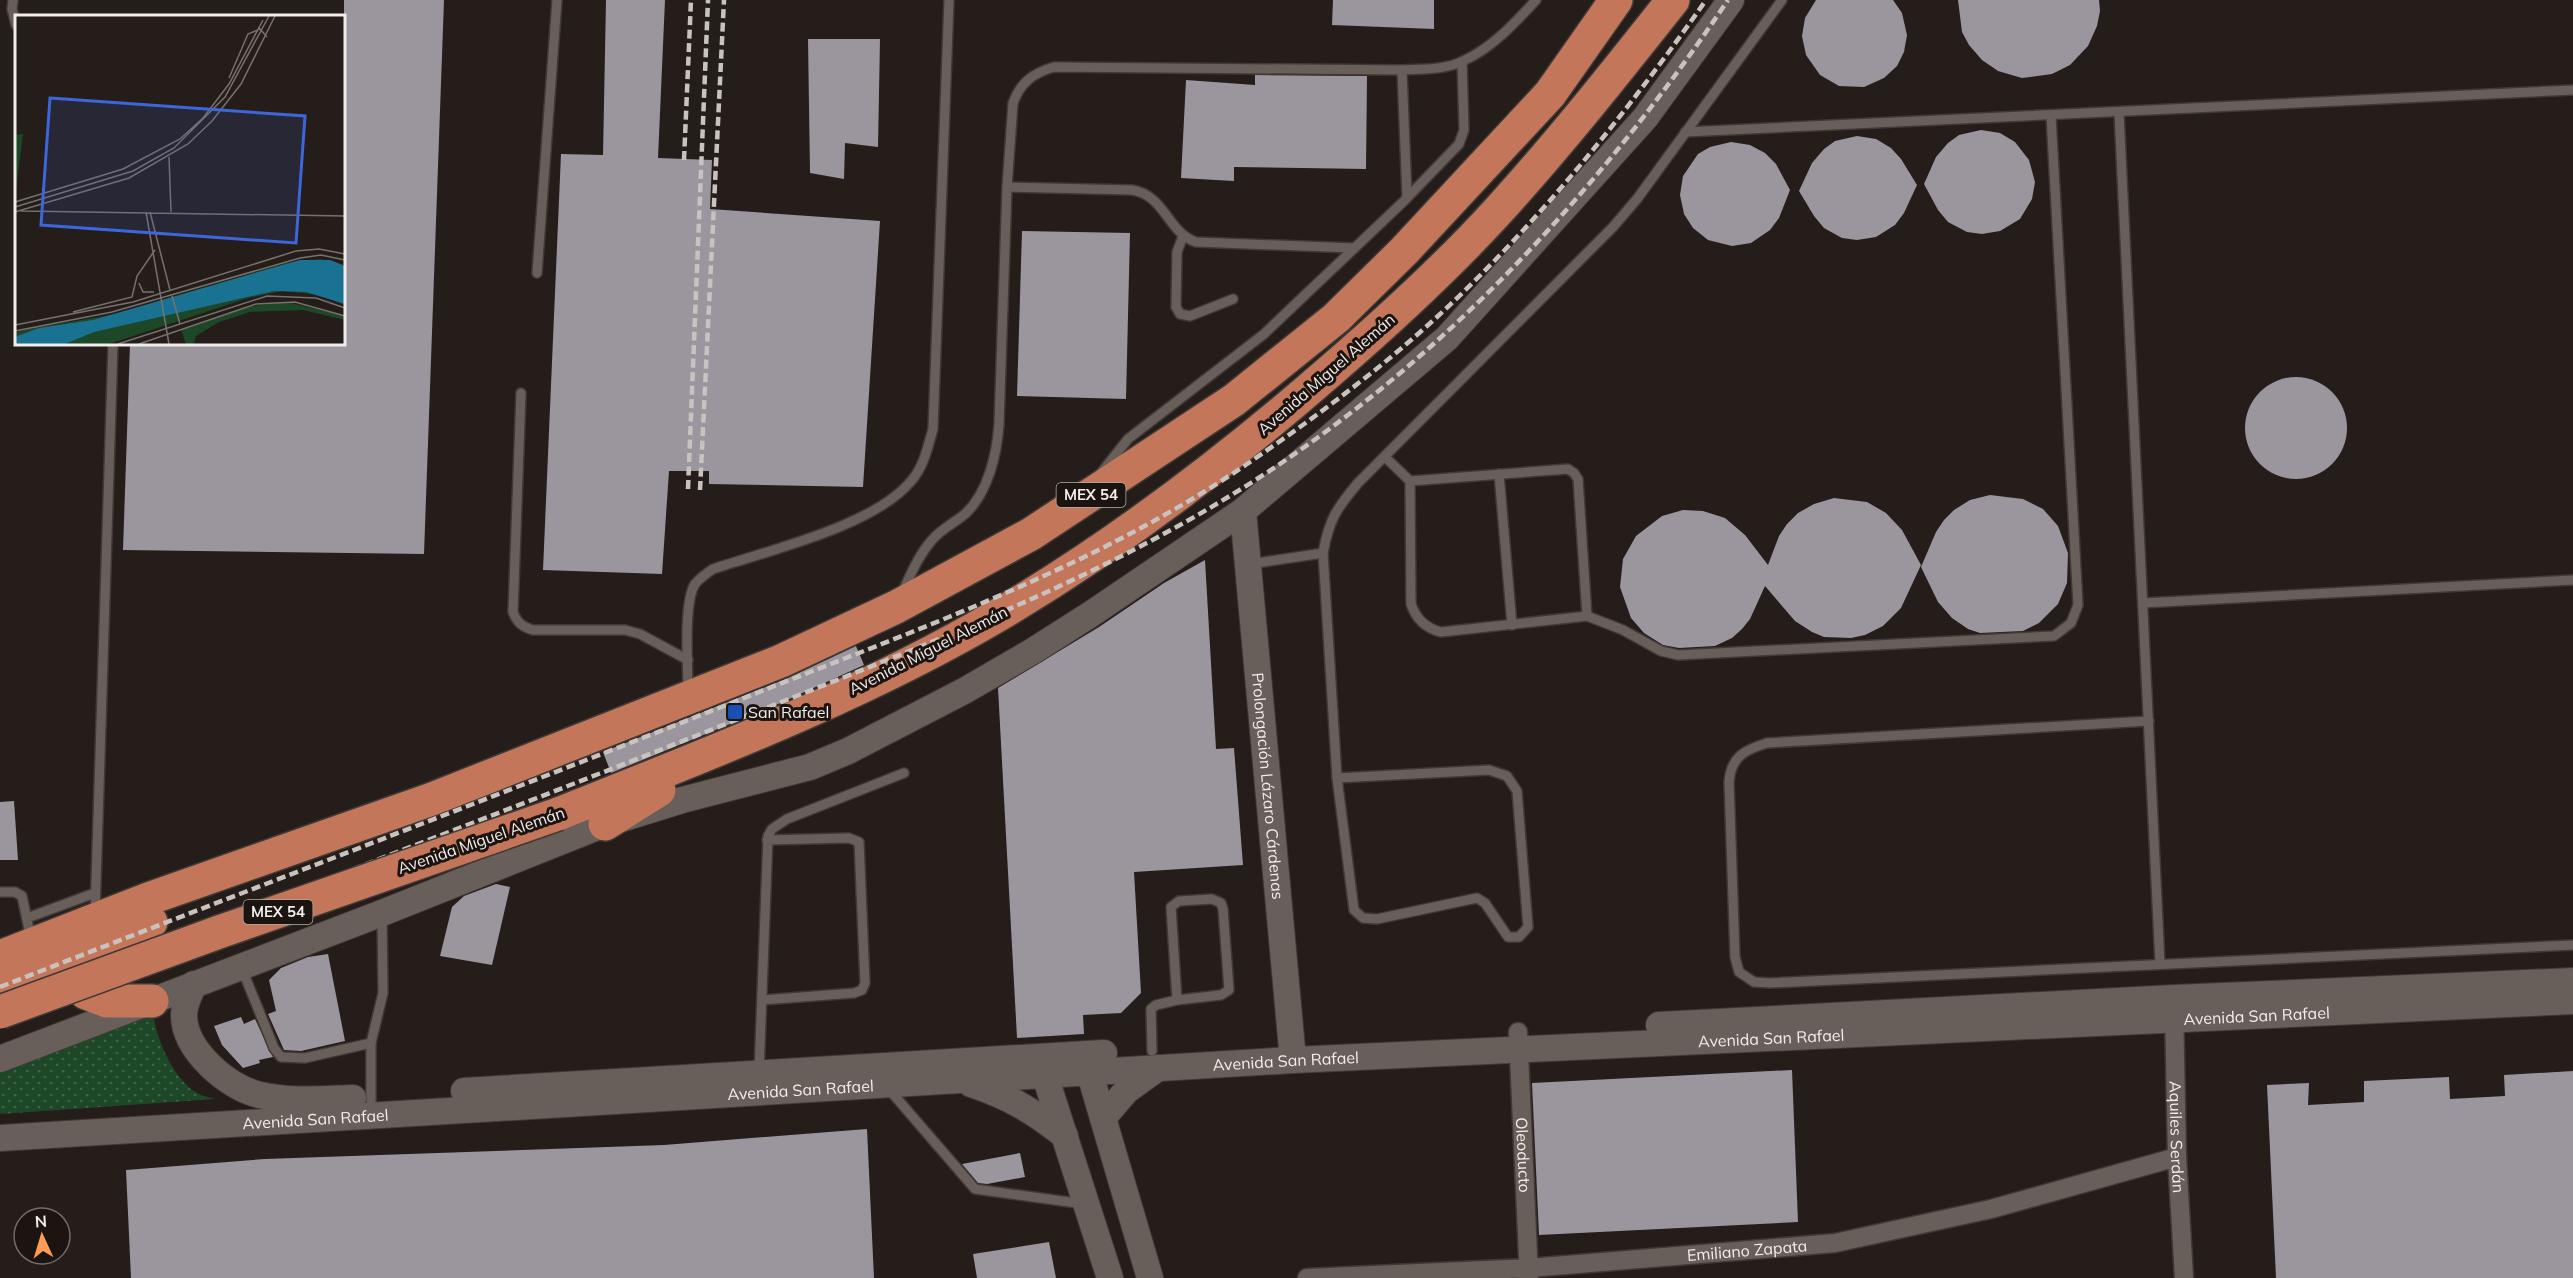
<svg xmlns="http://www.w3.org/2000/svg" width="2573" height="1278" viewBox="0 0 2573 1278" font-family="Mulish,sans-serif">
<defs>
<pattern id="grass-dots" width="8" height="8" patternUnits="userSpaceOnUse" patternTransform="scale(1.5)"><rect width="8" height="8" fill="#1d4828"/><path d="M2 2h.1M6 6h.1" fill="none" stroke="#3e6347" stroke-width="1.8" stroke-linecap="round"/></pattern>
</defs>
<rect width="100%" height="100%" fill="#251d19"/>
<path fill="url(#grass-dots)" d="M153,1013C156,1038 173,1079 197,1093C202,1096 209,1097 215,1099L0,1114V1071Z"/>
<g fill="#9b959e">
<path d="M344,0H444L424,554L123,550L130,344H344Z"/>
<path d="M606,0H665L658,158L712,160L710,209L880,221L863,487L709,484V471H669L662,574L543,570L561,154L603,155Z"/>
<path d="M1333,0H1434V29L1332,25Z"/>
<path d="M1816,0H1893L1902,13L1907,35L1904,52L1897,66L1884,78L1864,87L1839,86L1820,75L1806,55L1802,36L1805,18Z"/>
<path d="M1958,0H2099L2100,11L2097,26L2088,46L2070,65L2052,74L2022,78L1998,71L1982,60L1969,45L1962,32Z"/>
<path d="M808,39H880L878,147L845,143L844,179L810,173Z"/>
<path d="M1255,75L1367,76L1366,169L1234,167V181L1181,178L1186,80L1255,85Z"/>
<path d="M1981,130L2000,133L2015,142L2029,160L2035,182L2032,199L2020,219L2000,231L1982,234L1967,232L1948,222L1938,210L1924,184L1936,157L1948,143L1959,135Z"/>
<path d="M1857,136L1876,139L1891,148L1901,159L1917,185L1904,213L1895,225L1876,237L1857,240L1842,238L1824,228L1814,216L1799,191L1812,163L1824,149L1835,141Z"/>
<path d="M1731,142L1750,145L1765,153L1776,164L1790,190L1779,218L1770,230L1751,243L1732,246L1708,240L1693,228L1684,214L1680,195L1683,176L1698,154L1710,147Z"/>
<path d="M1022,231L1130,233L1126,399L1017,396Z"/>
<circle cx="2296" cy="428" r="51"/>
<path d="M1990,495L2023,499L2043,509L2058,526L2068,553L2067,583L2058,604L2039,623L2023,631L1980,633L1968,629L1952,618L1938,602L1921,567L1936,532L1944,520L1954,510L1970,500Z"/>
<path d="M1834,498L1867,502L1886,513L1902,530L1921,565L1901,608L1883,626L1865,635L1851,638L1824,637L1812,632L1795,621L1765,586L1750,619L1742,629L1732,638L1715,646L1679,648L1663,645L1644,633L1631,618L1620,587L1623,559L1636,536L1662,516L1683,510L1703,511L1725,518L1745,535L1768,565L1779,536L1787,524L1798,513L1814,504Z"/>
<path d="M1205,560L1216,749L1234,748L1243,865L1134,872L1141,993L1121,1013L1083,1015L1084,1034L1017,1038L998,688L1099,627L1164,583Z"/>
<path d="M856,646L864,665L776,705L611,773L603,752L788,678Z"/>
<path d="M14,801L18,860H0V802Z"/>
<path d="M496,884L510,887L492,965L440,956L452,907L464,896Z"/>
<path d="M328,954L345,1041L301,1051L284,1050L268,1014L276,1011L269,980L281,968L308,957Z"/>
<path d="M241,1017L244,1024L255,1019L273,1057L259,1060L260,1063L243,1068L222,1045L214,1026Z"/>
<path d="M1792,1070L1798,1222L1539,1235L1532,1083Z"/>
<path d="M2573,1071V1278H2276L2267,1085L2309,1083L2308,1105L2364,1102V1081L2449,1077L2450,1099L2505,1096L2504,1075Z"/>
<path d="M867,1129L874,1278H131L126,1170L265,1159L664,1145Z"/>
<path d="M1020,1153L1025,1177L987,1184L978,1183L962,1164Z"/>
<path d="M1049,1242L1056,1278H977L973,1254Z"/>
</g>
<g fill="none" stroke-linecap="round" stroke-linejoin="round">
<g stroke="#403a37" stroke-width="12">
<g id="lane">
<path d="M13,0L12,9L16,25"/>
<path d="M1402,70L1407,197"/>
<path d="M2119,113L2160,964"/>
<path d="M1685,132L2573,90"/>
<path d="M1007,187L1132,190C1165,195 1167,232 1196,242L1354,248"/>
<path d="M1183,236L1177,252L1176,307L1180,314L1190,316L1233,299"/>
<path d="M537,273L557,0"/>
<path d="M521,393L513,612C517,623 523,627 533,630H625L640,634L688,660"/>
<path d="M1385,457L1410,481L1411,604C1416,619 1425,628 1441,632L1587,616L1623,630L1661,651L1678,655L2054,636L2071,623L2078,605L2051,116"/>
<path d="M1101,473L1128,439L1264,334L1404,201L1459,144L1464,130L1462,62"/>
<path d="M1499,474L1512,625"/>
<path d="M1410,481L1568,469L1574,473L1578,479L1587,616"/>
<path d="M1250,564L1323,553"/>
<path d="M902,593C911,574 918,556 932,540C940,530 954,523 965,514C988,493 997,454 999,424L1007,187L1013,103C1020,83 1033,73 1054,67L1402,70C1422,69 1445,70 1463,61C1492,48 1515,23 1536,0"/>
<path d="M2143,603L2573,580"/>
<path d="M688,692C688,668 683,603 695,584C700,578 707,573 713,569C769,550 875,526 912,480C924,466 928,446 933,429L949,0"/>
<path d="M2149,721L1767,743C1744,750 1731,757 1729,782L1735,957L1739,972L1754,982L1770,983L2573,945"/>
<path d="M1337,778L1489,770L1507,776L1517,791L1528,927L1519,937H1508L1485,903L1477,898L1377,919L1363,918L1354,910L1337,778L1323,553C1329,520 1336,509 1358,483L1613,227L1637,199L1782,0"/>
<path d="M0,892H15L22,896L31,939"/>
<path d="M95,914L113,344"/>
<path d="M27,918L95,893"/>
<path d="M242,969L274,1048L281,1057L305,1058L371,1043L383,993L382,914"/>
<path d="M762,1000L854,993L862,990L865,983L859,842L849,838L767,840"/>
<path d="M371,1043V1114"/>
<path d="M1152,1051L1151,1009L1156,1005L1177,1000L1171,907L1179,901L1212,899L1221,903L1223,909L1229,990L1221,995L1177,1000"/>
<path d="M759,1072L768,836L772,829L787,819L904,773"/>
<path d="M887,1087L975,1189L1084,1204"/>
</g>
</g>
<g stroke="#403a37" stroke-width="21">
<g id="street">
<path id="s1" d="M2174,1007L2177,1157L2184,1278"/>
<path id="s2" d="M1518,1032L1529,1278"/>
<path id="s3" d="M1307,1278L1529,1268L1835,1243L1991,1209L2177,1157"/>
</g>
</g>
<g stroke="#403a37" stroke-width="28">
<g id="secondary">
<path id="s4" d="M1243,511L1293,1060"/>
<path d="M194,984C190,994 184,1004 184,1015C184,1050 228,1088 260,1095C289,1102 323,1099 353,1098"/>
<path d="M1659,1025L2174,998L2573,981"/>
<path d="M1085,1057L1150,1278"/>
<path d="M0,1059L382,913L605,824L682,800L810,767L848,751L964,691L1033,651L1091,614L1243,511L1447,338L1645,118L1731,0"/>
<path d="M1040,1060L1110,1278"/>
<path d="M971,1084C1010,1097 1033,1111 1065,1136"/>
<path d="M464,1091L1104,1053"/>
<path d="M1103,1118L1126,1091L1158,1068"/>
<path id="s5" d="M0,1138L1293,1060L2573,1001"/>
</g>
</g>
<g stroke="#403a37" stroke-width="36">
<g id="highway">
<path d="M558,814C708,754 861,696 1000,614C1118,544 1226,462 1329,372C1388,321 1445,269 1497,212C1559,144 1616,72 1673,0"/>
<path d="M605,824L659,790"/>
<path d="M0,957L148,899L432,799L781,661L896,607L1031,534L1234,400L1336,318L1404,251L1550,94L1616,0"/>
<path d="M83,957C79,970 80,982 86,993L107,1001H152"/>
<path d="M0,985L151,922"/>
</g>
</g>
<use href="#lane" stroke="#695f5a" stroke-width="9"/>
<use href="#street" stroke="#695f5a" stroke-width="18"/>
<use href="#secondary" stroke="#695f5a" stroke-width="26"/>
<use href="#highway" stroke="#c4765b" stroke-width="33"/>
<g stroke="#c9c3c0" stroke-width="4.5" stroke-dasharray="9 4.5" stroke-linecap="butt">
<path d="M684,160L691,0"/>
<path d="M688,489L708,0"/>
<path d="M700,490L724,0"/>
<path d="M0,987C248,890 497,796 744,698C915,630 1094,568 1247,464C1319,415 1390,362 1453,302C1548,211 1631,107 1706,0"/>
<path d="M0,1006C245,910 491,817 736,720C914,649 1095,583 1257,479C1447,357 1603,186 1728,0"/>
</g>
<g stroke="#403a37" stroke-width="36" stroke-linecap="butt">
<path id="highway-bridge" d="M0,1012L219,932L558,814"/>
</g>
<use href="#highway-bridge" stroke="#c4765b" stroke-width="33"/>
</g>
<rect fill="#1a4fb4" stroke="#1c1410" stroke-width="2" x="727" y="704" width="16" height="16" rx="3"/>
<g text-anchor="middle" stroke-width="6" stroke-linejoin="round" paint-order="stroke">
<g fill="#1c1410" stroke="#b2aca9" stroke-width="1.5">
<rect x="1056.5" y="483" width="69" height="24" rx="4.5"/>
<rect x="243.5" y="900" width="69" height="24" rx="4.5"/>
</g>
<g font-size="15" font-weight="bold" fill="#f2edea">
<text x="1091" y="500">MEX 54</text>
<text x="278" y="917">MEX 54</text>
</g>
<g font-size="16" fill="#f2edea" stroke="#1c1410">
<text transform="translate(1326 374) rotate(-41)" y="6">Avenida Miguel Alemán</text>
<text transform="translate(928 650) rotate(-27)" y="6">Avenida Miguel Alemán</text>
<text dy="6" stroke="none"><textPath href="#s4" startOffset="276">Prolongación Lázaro Cárdenas</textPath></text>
<text transform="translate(481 840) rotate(-19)" y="6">Avenida Miguel Alemán</text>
<text dy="6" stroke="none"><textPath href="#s5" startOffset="2260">Avenida San Rafael</textPath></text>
<text dy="6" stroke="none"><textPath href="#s5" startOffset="1774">Avenida San Rafael</textPath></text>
<text dy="6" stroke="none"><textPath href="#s5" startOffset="1288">Avenida San Rafael</textPath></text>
<text dy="6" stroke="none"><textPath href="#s5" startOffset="802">Avenida San Rafael</textPath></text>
<text dy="6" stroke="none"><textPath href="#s5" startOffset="316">Avenida San Rafael</textPath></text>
<text dy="6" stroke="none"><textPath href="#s1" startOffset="130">Aquiles Serdán</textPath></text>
<text dy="6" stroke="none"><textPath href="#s2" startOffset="123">Oleoducto</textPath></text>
<text dy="6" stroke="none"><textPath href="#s3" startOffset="441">Emiliano Zapata</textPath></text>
</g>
<g font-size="16" fill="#f2edea" stroke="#1c1410" text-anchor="start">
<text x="748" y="718">San Rafael</text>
</g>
</g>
<g transform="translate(15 15)">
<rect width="330" height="330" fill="#251d19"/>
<path d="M8,119L0,183V184V120Z" fill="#1d4828"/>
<path d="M305,244L330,250V290L305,280L268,276L233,283L94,329H0V318L13,314L101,299L271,248ZM272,287L330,301V305L288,295L235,297L204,307L181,321L179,329H171L166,315L229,292Z" fill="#1d4828"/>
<path d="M285,245H315L330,251V289L291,277L259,276L79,317L50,329H0V322L24,313L78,305Z" fill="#1a7292"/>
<path fill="none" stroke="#77706d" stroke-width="1.5" d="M214,63L233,19L245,14L252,22M154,142L156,197M0,187L108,154L165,124L188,103L214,69L248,5M0,192L118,156L159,133L210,82L254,1M6,196L330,201M0,197L114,163L173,129L197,106L226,69L260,1M131,197L154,329M135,197L155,275M124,268L128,277H139M157,281L165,309M58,297L117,282L122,261L140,235M0,310L118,287L281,236L304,234L330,239M0,316L97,297L285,243L306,240L330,245M103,329L252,281L301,283L330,293M124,329L241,289L280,287L330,301"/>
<path fill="#3d66db" fill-opacity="0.15" stroke="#3d66db" stroke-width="3" d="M35,83L290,101L281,228L26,210Z"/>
<rect width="330" height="330" fill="none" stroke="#f2edea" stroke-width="3"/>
</g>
<g transform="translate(42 1236) rotate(356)"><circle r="28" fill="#1c1410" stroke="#726b67" stroke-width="1.5"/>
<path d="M0-4.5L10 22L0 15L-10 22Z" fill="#fe9c57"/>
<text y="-9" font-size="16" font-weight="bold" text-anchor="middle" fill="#f2edea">N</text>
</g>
</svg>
